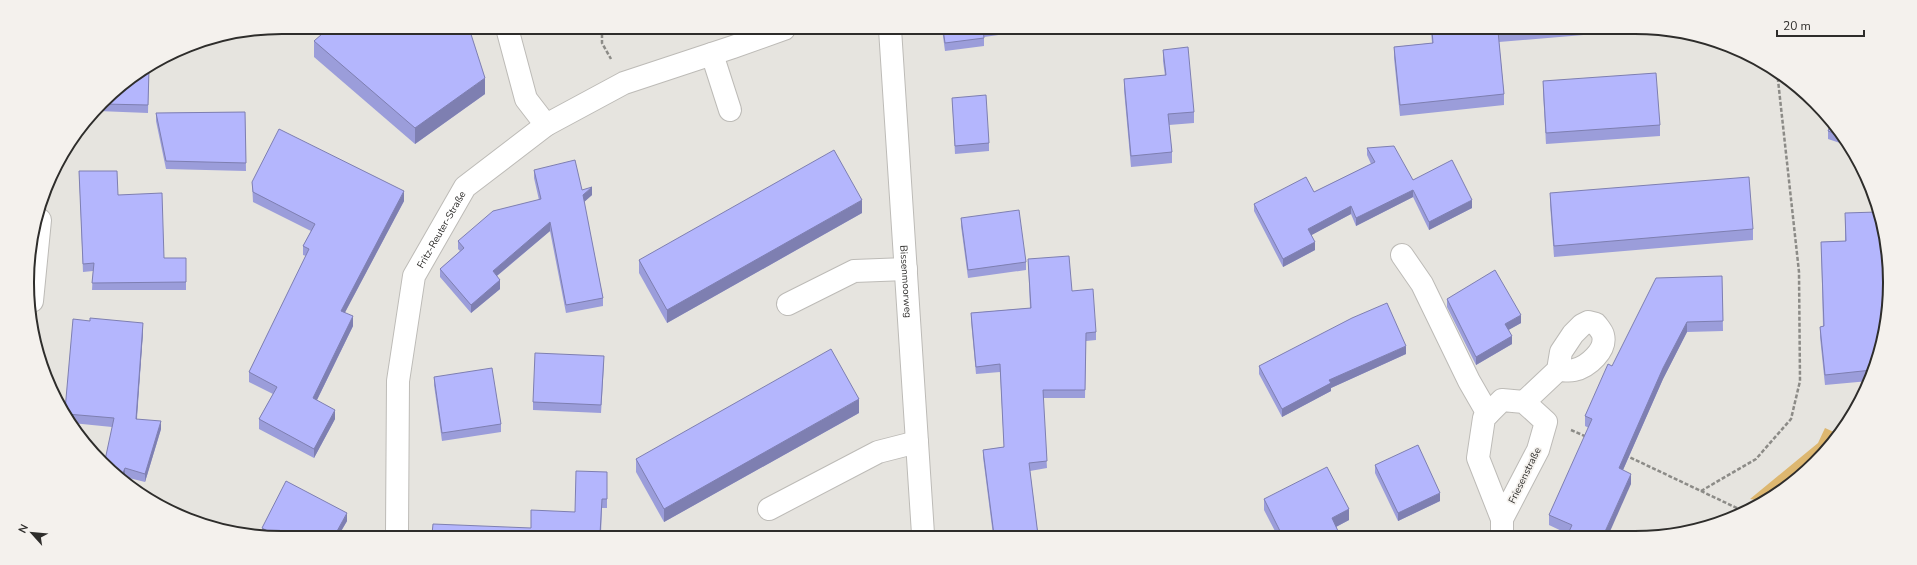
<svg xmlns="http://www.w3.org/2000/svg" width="1917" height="565" viewBox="0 0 1917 565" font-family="'Nunito Sans',sans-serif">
<rect width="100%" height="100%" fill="#e6e4df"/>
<path fill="#ddb770" d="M1825,428L1836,433L1815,463L1762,501L1750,499L1818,443Z"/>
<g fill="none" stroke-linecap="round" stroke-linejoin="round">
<g stroke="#bdbbb7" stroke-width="24">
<g id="minor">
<path d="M507,28L526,99L546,125"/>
<path id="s1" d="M890,29L923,534"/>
<path d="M712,54L730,110"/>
<path d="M1402,255L1422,284L1469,381L1488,414"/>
<path d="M32,301L40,220"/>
<path d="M788,304L854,271L906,269"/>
<path d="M1524,402L1558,370C1563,370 1569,371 1574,370C1588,367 1607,350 1603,335C1602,331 1598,327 1596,324L1588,322L1582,325L1573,334L1561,352L1558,370"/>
<path d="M769,509L878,452L917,442"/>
<path id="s2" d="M397,533L398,381L414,276L465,187L546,125L624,83L733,47L784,29"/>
<path d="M1502,536V519L1478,458L1484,418L1502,400L1524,402L1546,422L1538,450L1502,519"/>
</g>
</g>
<g stroke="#8c8b87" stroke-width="2.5" stroke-dasharray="4 2" stroke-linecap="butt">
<path d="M602,28V43L611,59"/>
<path d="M1571,430L1587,437"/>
<path d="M1625,455L1741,510L1749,511"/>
<path d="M1701,491L1756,459L1791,419L1800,381L1799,272L1777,71"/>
</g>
<use href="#minor" stroke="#fff" stroke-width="22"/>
</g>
<g fill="#9b9dda">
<path d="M525,28H612V32H584V28L525,29Z"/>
<path d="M942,29L1034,30L984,37V46L945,51Z"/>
<path d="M1431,31L1619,32L1499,42L1504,94V105L1400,116L1394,58V47L1432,43Z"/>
<path d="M314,41L485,94L415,144L314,57Z"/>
<path d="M1163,50L1194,112V123L1169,125L1172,152V163L1131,167L1124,90V79L1165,76L1163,61Z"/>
<path d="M149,68L148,113L98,111L114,91Z"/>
<path d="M1543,81L1660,125V136L1546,144L1543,92Z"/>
<path d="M952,98L989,143V151L955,154Z"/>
<path d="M245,112L246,171L166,169L156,121V113Z"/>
<path d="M1831,124L1847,140L1849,146L1828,139V131Z"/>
<path d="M1367,148L1413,180L1472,208L1429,230L1413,197L1356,226L1351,214L1311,235L1315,250L1283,267L1254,211V204L1314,192L1371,164L1367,155Z"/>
<path d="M534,170L582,190L592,195L584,202L603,298V306L566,313L550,231L497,276L500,289L471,313L440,277V269L460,251L458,249V241L539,200L534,178Z"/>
<path d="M79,171L118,195L164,258H186V290H92L93,271L83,272Z"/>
<path d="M252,182L404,201L345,312L353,326L317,400L335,419L314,458L259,429V419L273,394L249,382V372L306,256L303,255V246L311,231L253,202Z"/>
<path d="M1550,193L1753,229V240L1554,257L1550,204Z"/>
<path d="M862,213L667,323L639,273V260Z"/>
<path d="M1845,213L1885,332L1869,381L1825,385L1820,337V327L1823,326L1821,242L1845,241Z"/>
<path d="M961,218L1026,262V270L968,278L961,226Z"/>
<path d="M1028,259L1072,291L1096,332V340L1086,341L1085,398H1043L1047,468L1030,471L1038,535H993L983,457V450L1004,447L1000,372L976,374L971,321V313L1030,308Z"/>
<path d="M1722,276L1723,331L1687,332L1663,379L1623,470L1631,484L1568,534L1549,525V515L1589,428L1585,426V416L1612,366Z"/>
<path d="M1447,299L1521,323L1508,330L1512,344L1476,365L1447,307Z"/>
<path d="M143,332L137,419L161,429L145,482L125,477L112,427L72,423L65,410Z"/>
<path d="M1406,354L1331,388V391L1282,417L1259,374V366Z"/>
<path d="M604,364L601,413L533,410V402Z"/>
<path d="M434,377L501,424V432L442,441L434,385Z"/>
<path d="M859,413L664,522L636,472V459Z"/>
<path d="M1375,465L1440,501L1398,521L1375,473Z"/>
<path d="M607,472V508H602L601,534H432L531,528L575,512Z"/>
<path d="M1264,499L1349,520L1336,527L1338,535H1277L1264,510Z"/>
<path d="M347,521L340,533H262V528Z"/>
</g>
<g fill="#7e7fb1">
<path d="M485,78V94L415,144V128Z"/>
<path d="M592,187V195L583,203V195Z"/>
<path d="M1413,190V197L1356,226V218Z"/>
<path d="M404,191V201L341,320V311Z"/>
<path d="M862,200V213L667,323V310Z"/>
<path d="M1472,200V208L1429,230V222Z"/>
<path d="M1351,206V214L1308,237V229Z"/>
<path d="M550,222V231L493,279V271Z"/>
<path d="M1315,242V250L1283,267V259Z"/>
<path d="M500,280V289L471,313V305Z"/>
<path d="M1521,315V323L1505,332V324Z"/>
<path d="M353,316V326L313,408V398Z"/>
<path d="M1687,322V332L1663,379L1619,479V468L1663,368Z"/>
<path d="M143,323V332L136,428V419Z"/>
<path d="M1512,336V344L1476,365V357Z"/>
<path d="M1406,346V354L1331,388V391L1282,417V409L1329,380Z"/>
<path d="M859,399V413L664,522V509Z"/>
<path d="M335,410V419L314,458V449Z"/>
<path d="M161,421V429L145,482V474Z"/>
<path d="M125,468V478L122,475Z"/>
<path d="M1631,474V484L1608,536H1603Z"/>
<path d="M1440,493V501L1398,521V513Z"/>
<path d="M1349,509V520L1332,529V518Z"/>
<path d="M347,513V521L340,533H336Z"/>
<path d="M1338,531V535H1330Z"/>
</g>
<g fill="#b4b6fd" stroke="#7e7fb1">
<path d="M330,27L469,28L485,78L415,128L314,41Z"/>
<path d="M943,29H983L984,38L945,43Z"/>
<path d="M1432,31H1498L1504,94L1400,105L1394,47L1433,43Z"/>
<path d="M1188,47L1194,112L1168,114L1172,152L1131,156L1124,79L1166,75L1163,50Z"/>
<path d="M149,69L148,105L103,104L114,91Z"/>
<path d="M1656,73L1660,125L1546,133L1543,81Z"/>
<path d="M986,95L989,143L955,146L952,98Z"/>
<path d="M245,112L246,163L166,161L156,113Z"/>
<path d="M1831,124L1842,136L1828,131Z"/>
<path d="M279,129L404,191L341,311L353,316L313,398L335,410L314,449L259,419L277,387L249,372L309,249L303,246L315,224L253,192L252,182Z"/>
<path d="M1394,146L1413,180L1452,160L1472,200L1429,222L1413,190L1356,218L1351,206L1308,229L1315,242L1283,259L1254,204L1306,177L1314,192L1375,162L1367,148Z"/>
<path d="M834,150L862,200L667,310L639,260Z"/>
<path d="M575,160L582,190L592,187L583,195L603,298L566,305L550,222L493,271L500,280L471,305L440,269L464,248L458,241L493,211L541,199L534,170Z"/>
<path d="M79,171H117L118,195L162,193L164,258H186V282L92,283L94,263L83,264Z"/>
<path d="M1749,177L1753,229L1554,246L1550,193Z"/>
<path d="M1019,210L1026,262L968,270L961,218Z"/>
<path d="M1877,212L1883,227L1884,264H1885V332L1872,370L1825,375L1820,327L1824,326L1821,242L1846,241L1845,213Z"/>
<path d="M1069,256L1072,291L1093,289L1096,332L1086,333L1085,390H1043L1047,461L1029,463L1038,535H994L983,450L1004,447L1000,364L976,367L971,313L1031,308L1028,259Z"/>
<path d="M1495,270L1521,315L1505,324L1512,336L1476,357L1447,299Z"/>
<path d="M1722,276L1723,321L1687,322L1663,368L1619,468L1631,474L1603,536H1567L1572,525L1549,515L1592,419L1585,416L1608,364L1612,366L1656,278Z"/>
<path d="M1387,303L1406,346L1329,380L1331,383L1282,409L1259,366L1352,318Z"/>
<path d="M90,318L143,323L136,419L161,421L145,474L125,468L122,475L105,460L114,418L67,414L65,410L73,319L90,321Z"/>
<path d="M831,349L859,399L664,509L636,459Z"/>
<path d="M535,353L604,356L601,405L533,402Z"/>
<path d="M492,368L501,424L442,433L434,377Z"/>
<path d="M1418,445L1440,493L1398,513L1375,465Z"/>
<path d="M1327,467L1349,509L1332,518L1338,531L1330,535H1306L1305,534L1303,535H1282L1264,499Z"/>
<path d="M576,471L607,472V499H602L600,534H432L433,524L531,528V510L575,512Z"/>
<path d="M286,481L347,513L336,533H271L262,528Z"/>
</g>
<g text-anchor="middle" stroke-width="3.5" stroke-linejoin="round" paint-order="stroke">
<g font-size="10" fill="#2e2d2b" stroke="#f4f1ed">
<text dy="4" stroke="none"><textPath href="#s2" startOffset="312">Fritz-Reuter-Straße</textPath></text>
<text dy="4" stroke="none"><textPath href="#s1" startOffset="253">Bissenmoorweg</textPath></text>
<text transform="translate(1524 475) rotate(-64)" y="4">Friesenstraße</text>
</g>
</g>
<path d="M0 0H1917V565H0ZM282 34H1635A248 248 0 0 1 1883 282V283A248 248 0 0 1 1635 531H282A248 248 0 0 1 34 283V282A248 248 0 0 1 282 34Z" fill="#f4f1ed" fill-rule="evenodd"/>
<path fill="none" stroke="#2e2d2b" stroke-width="2" d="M282 34H1635A248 248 0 0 1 1883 282V283A248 248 0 0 1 1635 531H282A248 248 0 0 1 34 283V282A248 248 0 0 1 282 34Z"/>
<g transform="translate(32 533) rotate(297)" stroke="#f4f1ed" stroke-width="3" paint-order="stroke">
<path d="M0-3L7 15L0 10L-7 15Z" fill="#2e2d2b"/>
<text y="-6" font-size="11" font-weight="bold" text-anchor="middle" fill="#2e2d2b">N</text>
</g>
<path d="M1777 30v6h87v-6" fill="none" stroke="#2e2d2b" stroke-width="2"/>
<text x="1783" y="30" font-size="12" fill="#2e2d2b" stroke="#f4f1ed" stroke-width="3" paint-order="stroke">20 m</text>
</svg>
